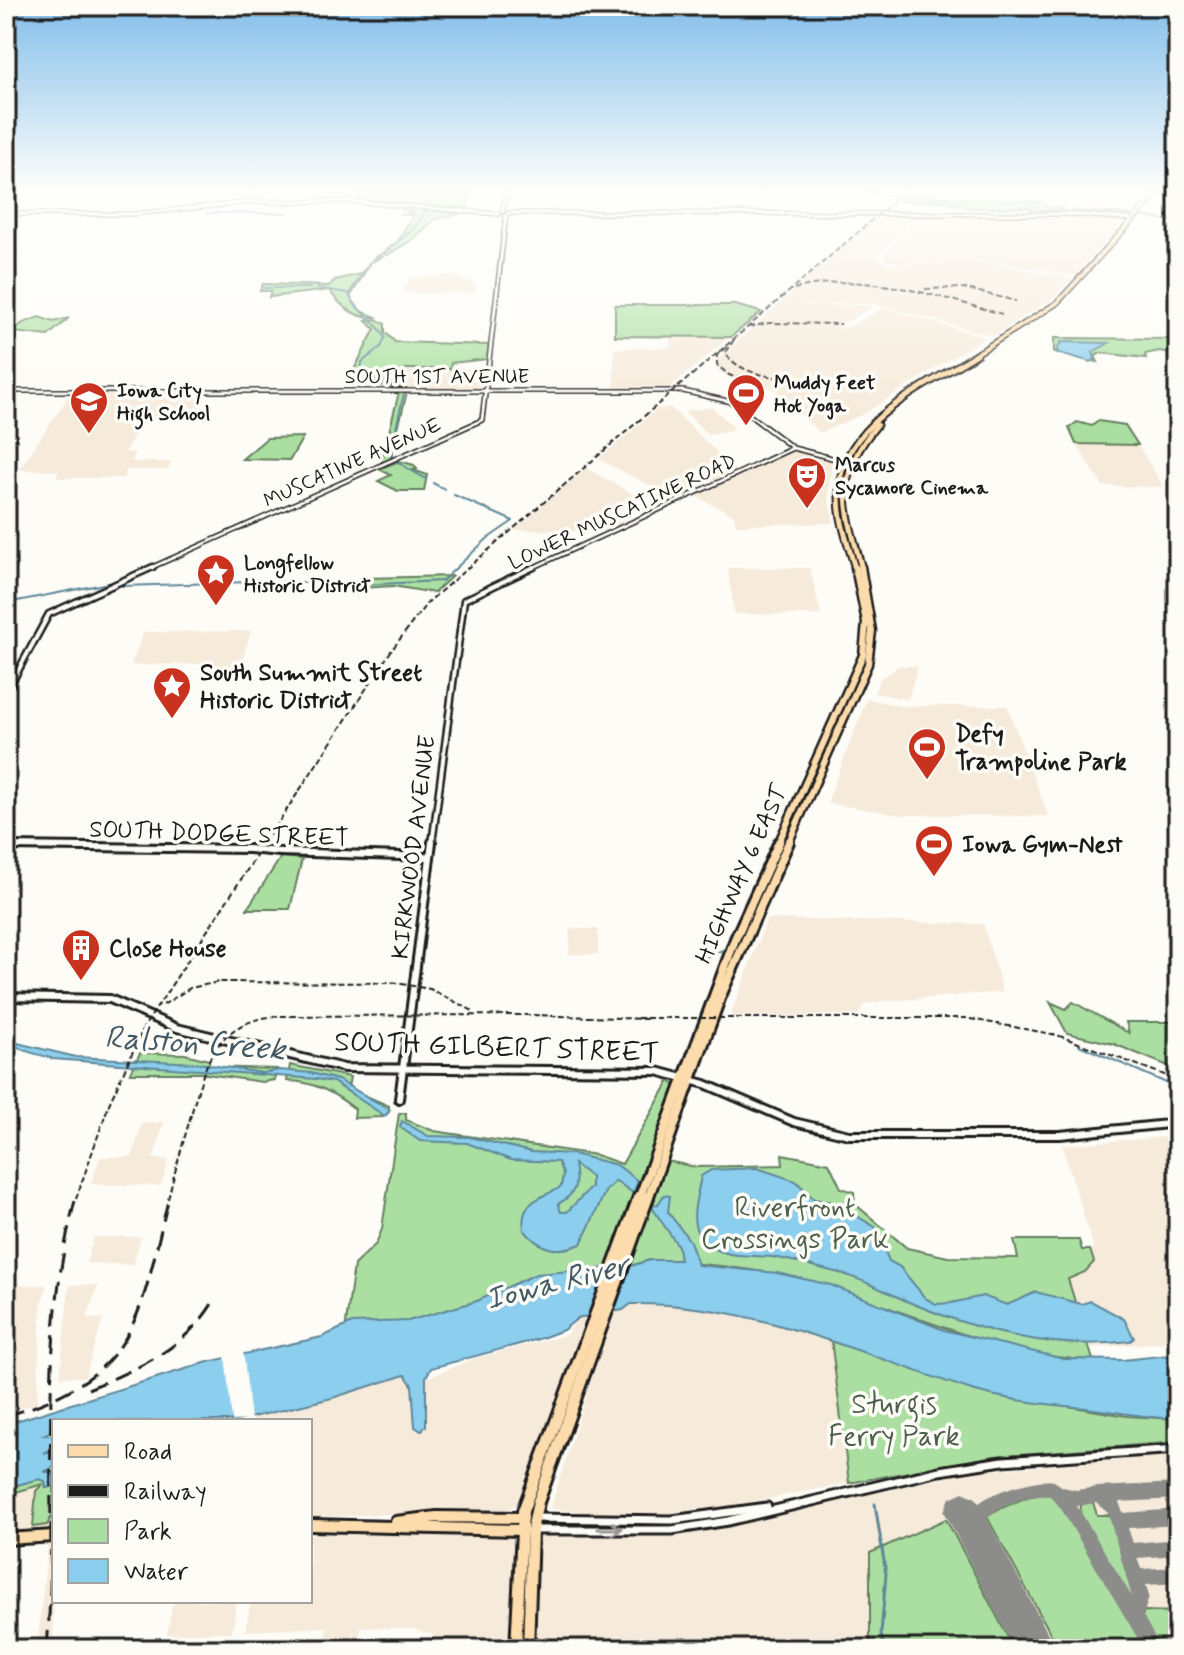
<svg xmlns="http://www.w3.org/2000/svg" width="1184" height="1655" viewBox="0 0 1184 1655" font-family="Mynerve,sans-serif">
<rect width="100%" height="100%" fill="#fdfcf7"/>
<filter id="ink" filterUnits="userSpaceOnUse"><feTurbulence type="fractalNoise" baseFrequency=".0125" numOctaves="2"/><feDisplacementMap in="SourceGraphic" scale="16" xChannelSelector="R" yChannelSelector="G"/><feConvolveMatrix kernelMatrix="1 2 1 2 8 2 1 2 1" color-interpolation-filters="sRGB"/></filter>
<g filter="url(#ink)">
<g fill="#f6eada">
<path d="M910,190H1051L1061,208H1047L1043,202L904,195Z"/>
<path d="M1079,197L1132,198L1141,204L1135,209H1086Z"/>
<path d="M880,215H898L905,229L875,257L890,265L969,259L1072,278L1053,298L994,336L874,304H793L874,306L837,327L845,328L884,308L985,337L863,414L820,433L771,387L728,377L717,370L715,362L795,290L828,284L799,285Z"/>
<path d="M902,215L1084,216L1126,220L1078,276L969,258L902,264L886,261L883,255L909,230Z"/>
<path d="M454,276L476,284L474,293H403L410,277Z"/>
<path d="M670,336L730,337L669,388H614V348H670Z"/>
<path d="M355,368L486,369L483,388H391L381,382L346,380Z"/>
<path d="M206,392L194,418H144L125,452L135,453L132,462H171L168,470H127L123,478H56L59,471L19,470L71,393Z"/>
<path d="M712,407L736,430L708,435L684,411Z"/>
<path d="M671,408L733,468L735,471L687,492L672,485L659,490L599,459L657,409Z"/>
<path d="M1076,444L1138,445L1163,487L1103,486Z"/>
<path d="M794,451L832,462L828,497L834,523L736,525L734,515L695,496Z"/>
<path d="M586,468L640,498L619,510V516L627,522L605,531L514,530Z"/>
<path d="M728,568H810L821,615L734,614Z"/>
<path d="M251,631L240,668L204,669V664L131,665L144,632Z"/>
<path d="M899,666H918L908,699L874,693L880,679Z"/>
<path d="M867,699L901,706H1007L1048,816L900,815L827,803Z"/>
<path d="M767,919L983,924L1003,992L874,1002L864,1005L858,1015L730,1017Z"/>
<path d="M570,929H598V954H569Z"/>
<path d="M164,1122L153,1159L169,1160L161,1186L91,1184L100,1157H132L142,1124Z"/>
<path d="M1178,1136V1341L1089,1348L1068,1278L1094,1262L1090,1250L1094,1249L1062,1145Z"/>
<path d="M94,1237H141L133,1265L86,1263Z"/>
<path d="M6,1285H47L41,1306L37,1404L6,1412Z"/>
<path d="M69,1285H98L87,1318L103,1319L85,1377H60Z"/>
<path d="M631,1304L706,1307L831,1339L849,1483L696,1513L627,1516L550,1509L613,1312Z"/>
<path d="M594,1314L521,1500L508,1510L310,1517V1421H252L251,1416L257,1413L332,1398L406,1375L412,1385L415,1427L426,1426L427,1378L476,1358L566,1335L578,1318Z"/>
<path d="M1178,1455V1649H536L538,1537L543,1534L701,1530L968,1472Z"/>
<path d="M39,1479L46,1488L54,1486V1529L6,1532V1488Z"/>
<path d="M388,1530L506,1535L513,1539L517,1555L514,1649H453L433,1635L412,1629L361,1627L358,1649H325L327,1627L245,1631L251,1601H310V1535Z"/>
<path d="M54,1542L53,1649H37L48,1543Z"/>
<path d="M173,1601H237L232,1632L167,1634Z"/>
</g>
<g fill="#abdfa1" stroke="#647e5e" stroke-width="2">
<path d="M359,190L471,192L465,212L358,199Z"/>
<path d="M908,195L1043,202L1047,208H1061L1064,212H1033L1029,207L970,208L947,201L900,202Z"/>
<path d="M388,203L460,214L435,219L412,240L387,255L383,254L398,241L413,215H399L413,213Z"/>
<path d="M376,256L382,257L371,262L350,297L361,311L376,317C357,320 340,306 329,290L269,297L271,291H260L263,284L329,286L335,280L361,274Z"/>
<path d="M615,305H735L761,312L731,337L615,336Z"/>
<path d="M39,317L53,322L69,318L48,336L14,332L21,324Z"/>
<path d="M376,319L385,324V332L395,342L489,345L487,359L451,363L450,369H406L391,381L401,388L348,381L375,329L366,321Z"/>
<path d="M1054,338L1178,339V355L1160,351L1145,354L1146,358L1101,353L1095,356L1098,362L1054,352Z"/>
<path d="M399,392H407L390,461L381,464Z"/>
<path d="M1098,421L1125,425L1138,445L1076,444L1069,428L1077,422L1092,426Z"/>
<path d="M303,437L290,460L242,459L267,438Z"/>
<path d="M399,461L414,465L417,469L413,470L427,475L424,491H398L378,481L391,475L379,469Z"/>
<path d="M452,576L434,593L393,586L332,590L333,586L363,584L365,578Z"/>
<path d="M281,857L302,859L290,909H247Z"/>
<path d="M1050,1002L1066,1009L1073,1002L1129,1033L1126,1022H1174L1178,1025V1070L1114,1044L1067,1033Z"/>
<path d="M140,1053L185,1054L209,1060V1067L277,1069L274,1080L262,1082L200,1073H130Z"/>
<path d="M290,1065L350,1077L348,1088L389,1106V1112L383,1117L354,1118L355,1109C334,1093 314,1081 287,1081Z"/>
<path d="M670,1080L675,1086L607,1275L416,1326L345,1331L354,1265L376,1244L382,1229L399,1113H406V1120L434,1131L596,1155L622,1164Z"/>
<path d="M782,1154L829,1163L841,1188L854,1192L855,1204L907,1248L948,1257L1018,1258L1014,1240H1079L1082,1250H1090L1094,1262L1085,1272L1068,1279L1093,1360C994,1358 902,1306 809,1282C758,1268 702,1264 650,1260L631,1266L666,1161L696,1167L783,1165Z"/>
<path d="M831,1339L973,1390L1127,1416L1178,1419V1442L994,1456L849,1483Z"/>
<path d="M39,1479L45,1481L46,1488L54,1486V1512L47,1525L33,1527L36,1491L43,1484L6,1495V1488Z"/>
<path d="M1048,1493L1058,1499L1069,1513L1149,1649H1059L986,1515L1027,1497Z"/>
<path d="M1092,1499L1097,1515H1112L1136,1594L1134,1601L1128,1597L1080,1517L1081,1505Z"/>
<path d="M946,1519L1014,1649H870V1553Z"/>
<path d="M1144,1611L1178,1612V1649H1159L1141,1618Z"/>
</g>
<g fill="#8cceed" stroke="#5f8799" stroke-width="2" fill-rule="evenodd">
<path d="M1061,342L1109,343L1093,352L1095,359L1091,362L1056,352Z"/>
<path d="M6,1022L17,1043L76,1057L198,1063L262,1073L280,1070L311,1073L338,1080L390,1110L385,1116L333,1082L316,1079L53,1059C30,1050 6,1054 6,1022Z"/>
<path d="M402,1121L428,1136L469,1137L532,1152L573,1154L617,1165L638,1181L633,1193L616,1181L606,1190L581,1244C556,1254 541,1250 524,1230C519,1200 542,1198 561,1187L563,1174L558,1162L511,1160L467,1143L420,1141L400,1127ZM574,1164L591,1177V1187L567,1212H561L558,1204C578,1193 577,1183 574,1164Z"/>
<path d="M757,1168L796,1181L814,1199L833,1202L875,1227L889,1261L900,1267L925,1298L936,1304L951,1303L983,1296L1007,1305L1036,1292L1081,1304L1091,1301L1124,1319L1134,1338L1130,1341C1055,1351 985,1333 916,1305C888,1294 861,1277 831,1271C813,1266 791,1260 772,1257C747,1254 723,1260 703,1240C686,1223 698,1196 701,1176L711,1170Z"/>
<path d="M664,1195L670,1196L668,1212L690,1241L698,1265L777,1273L831,1285L944,1330L1064,1359L1123,1360L1178,1354V1419C1143,1418 1110,1410 1075,1407C1041,1404 1005,1400 972,1390C860,1354 752,1302 631,1304L623,1310L578,1318L563,1330L542,1338L431,1368L426,1377V1426L421,1431L415,1427L412,1385L405,1375L332,1398L237,1421H54V1429L44,1435H54V1448L44,1453H54V1467L44,1472H54V1486L46,1488L45,1481L39,1479L6,1488V1424L208,1362L322,1337L352,1323L408,1321L477,1301L536,1274L631,1266L650,1260H680L678,1246L653,1209V1205L658,1204Z"/>
</g>
<path fill="#fdfcf7" d="M243,1350L251,1420L232,1421L225,1355Z"/>
<g fill="none" stroke-linecap="round" stroke-linejoin="round">
<g stroke="#5f8799" stroke-width="2">
<path d="M391,190L424,197L426,204"/>
<path d="M866,190L896,197"/>
<path d="M903,198L948,199"/>
<path d="M1033,205L1040,210L1062,211"/>
<path d="M1071,211L1130,214"/>
<path d="M206,213H287"/>
<path d="M1141,216L1178,222"/>
<path d="M264,288H310"/>
<path d="M317,288L347,293"/>
<path d="M399,389L361,374L362,362L381,347L385,337C376,319 356,313 349,294L369,263L413,230L426,210"/>
<path d="M392,446L404,393"/>
<path d="M392,447V458"/>
<path d="M397,462L426,479"/>
<path d="M433,483L444,489"/>
<path d="M122,586L280,581L328,584"/>
<path d="M336,586L442,581L487,539L513,521L454,495"/>
<path d="M12,602L109,583"/>
<path d="M702,959L725,949"/>
<path d="M1079,1045L1178,1088"/>
</g>
<path stroke="#5f8799" stroke-width="3" d="M875,1504L886,1574L881,1634L884,1649"/>
<path fill="#8c8c8a" fill-rule="evenodd" d="M1046,1480L1054,1481L1063,1487L1076,1490L1098,1487L1178,1483V1499L1119,1502L1123,1513L1178,1509V1525L1128,1528L1133,1543L1178,1539V1555L1137,1558L1141,1569L1178,1567V1583L1146,1585L1149,1596L1144,1613L1142,1614L1161,1649H1144L1060,1507L1050,1496C1027,1494 1000,1504 984,1521L985,1538L983,1544L977,1546L971,1544C969,1537 967,1526 968,1518C974,1495 1025,1482 1046,1480ZM1096,1503L1108,1513L1132,1597L1077,1506Z"/>
<path fill="#8c8c8a" fill-rule="evenodd" d="M963,1492L976,1498L1056,1649H1014L944,1511L950,1498Z"/>
<g stroke="#1c1c1c" stroke-width="6">
<g id="secondary-far3">
<path d="M502,212L508,190"/>
<path d="M508,213L1068,214L1131,219"/>
<path d="M6,214H133L252,202L348,201L499,214"/>
<path d="M6,391H683L732,402L793,448L847,462"/>
<path d="M148,569L482,420L506,215"/>
<path d="M530,569L793,448"/>
</g>
</g>
<g stroke="#1c1c1c" stroke-width="9">
<g id="secondary-far2">
<path d="M6,693L49,614L153,567"/>
<path d="M432,844L464,600L534,567"/>
</g>
</g>
<g stroke="#1c1c1c" stroke-width="12">
<g id="secondary-far1">
<path d="M6,846L249,849"/>
<path d="M280,852L430,857"/>
<path d="M6,997L110,999L177,1028L344,1068L657,1071L705,1084L794,1122L849,1135H1060L1178,1123"/>
<path d="M399,1099L432,842"/>
</g>
</g>
<g stroke="#1c1c1c" stroke-width="13">
<g id="secondary">
<path d="M534,1518L672,1520L767,1507"/>
<path d="M532,1530H672L728,1521L939,1471L1003,1461L1178,1449"/>
</g>
</g>
<g stroke="#1c1c1c" stroke-width="7">
<path id="primary-far4" d="M973,356L1057,303L1160,190"/>
</g>
<g stroke="#1c1c1c" stroke-width="9">
<g id="primary-far3">
<path d="M855,569C849,546 839,522 839,497C836,424 924,388 977,354"/>
<path d="M862,569C845,507 832,478 877,425"/>
</g>
</g>
<g stroke="#1c1c1c" stroke-width="11">
<g id="primary-far2">
<path d="M778,844L863,655L866,622L855,567"/>
<path d="M788,844L868,664L872,631L861,567"/>
</g>
</g>
<g stroke="#1c1c1c" stroke-width="14">
<g id="primary-far1">
<path d="M639,1199L735,939L779,842"/>
<path d="M648,1199L721,996L789,842"/>
</g>
</g>
<g stroke="#1c1c1c" stroke-width="16">
<g id="primary">
<path d="M396,1522L437,1517L523,1518"/>
<path d="M310,1525L522,1530"/>
<path d="M6,1539L54,1536"/>
<path d="M516,1649L523,1511L639,1197"/>
<path d="M528,1649L532,1530L538,1502L648,1197"/>
</g>
</g>
<use href="#secondary-far3" stroke="#fdfcf7" stroke-width="3"/>
<use href="#secondary-far2" stroke="#fdfcf7" stroke-width="4"/>
<use href="#secondary-far1" stroke="#fdfcf7" stroke-width="6"/>
<use href="#secondary" stroke="#fdfcf7" stroke-width="7"/>
<use href="#primary-far4" stroke="#fcdcac" stroke-width="4"/>
<use href="#primary-far3" stroke="#fcdcac" stroke-width="5"/>
<use href="#primary-far2" stroke="#fcdcac" stroke-width="6"/>
<use href="#primary-far1" stroke="#fcdcac" stroke-width="8"/>
<use href="#primary" stroke="#fcdcac" stroke-width="10"/>
<g stroke="#1c1c1c" stroke-width="2" stroke-dasharray="6 3" stroke-linecap="butt">
<path d="M794,289C864,270 935,296 1002,314"/>
<path d="M925,289L963,288L1016,301"/>
<path d="M749,327L769,323L841,324"/>
<path d="M734,340L725,352C738,375 773,376 796,381"/>
<path d="M726,347L717,355V365L729,375L746,381"/>
<path d="M163,1005L190,988L219,982L396,983L430,989L475,1012"/>
<path d="M637,1018H965L1057,1035L1178,1080"/>
<path d="M76,1199L109,1104L144,1027L391,651L427,603L907,190"/>
<path d="M168,1199C175,1171 183,1143 191,1115C206,1063 213,1024 275,1016L531,1015L648,1019"/>
</g>
<g stroke="#1c1c1c" stroke-width="3" stroke-dasharray="18 9" stroke-linecap="butt">
<path d="M88,1389C139,1368 186,1349 215,1299"/>
<path d="M6,1416C140,1375 138,1319 169,1197"/>
<path d="M47,1649C59,1494 35,1349 76,1197"/>
</g>
<g stroke="#1c1c1c" stroke-width="12" stroke-linecap="butt">
<path id="secondary-bridge" d="M249,849L280,852"/>
</g>
<use href="#secondary-bridge" stroke="#fdfcf7" stroke-width="6"/>
</g>
<defs><path id="oneway-shaft" d="M-6 0H5M1.5-3L5.5 0L1.5 3" fill="none" stroke-width="1.6" stroke-linecap="round" stroke-linejoin="round" transform="scale(2)"/></defs>
<use stroke="#989794" href="#oneway-shaft" transform="translate(610 1529)"/>
</g>
<linearGradient id="sky" x2="0" y2="1"><stop stop-color="#83beea"/><stop offset="0.45" stop-color="#fefefb"/><stop offset="1" stop-color="#fefefb" stop-opacity="0"/></linearGradient>
<rect width="1184" height="422" fill="url(#sky)"/>
<defs>
<g id="stadium-pin" transform="scale(2)"><path d="M0 17L-7.5 6A9.5 9.5 0 1 1 7.5 6Z" fill="#c8321e" stroke="#fdfcf7"/><path d="M0-5a6.5 5 0 1 0 0 10a6.5 5 0 1 0 0-10ZM-3.5-1.8h7v3.6h-7Z" fill="#fff"/></g>
<g id="school-pin" transform="scale(2)"><path d="M0 17L-7.5 6A9.5 9.5 0 1 1 7.5 6Z" fill="#c8321e" stroke="#fdfcf7"/><path d="M0-5L7-2L0 1L-7-2ZM-4 1L0 2.5L4 1V4Q0 6-4 4Z" fill="#fff"/></g>
<g id="theatre-pin" transform="scale(2)"><path d="M0 17L-7.5 6A9.5 9.5 0 1 1 7.5 6Z" fill="#c8321e" stroke="#fdfcf7"/><path d="M-5-5.5Q0-4 5-5.5V0Q5 5 0 6Q-5 5-5 0ZM-3.3-2.5H-1v1.5H-3.3ZM1-2.5H3.3v1.5H1ZM-2.8 1Q0 5.5 2.8 1Z" fill="#fff"/></g>
<g id="sight-pin" transform="scale(2)"><path d="M0 17L-7.5 6A9.5 9.5 0 1 1 7.5 6Z" fill="#c8321e" stroke="#fdfcf7"/><path d="M0-6L1.8-2.2L6-1.7L2.9 1.2L3.7 5.4L0 3.3L-3.7 5.4L-2.9 1.2L-6-1.7L-1.8-2.2Z" fill="#fff"/></g>
<g id="building-pin" transform="scale(2)"><path d="M0 17L-7.5 6A9.5 9.5 0 1 1 7.5 6Z" fill="#c8321e" stroke="#fdfcf7"/><path d="M-4-6H4V6H1V3H-1V6H-4ZM-2.5-4.3h1.7v1.8h-1.7ZM.8-4.3h1.7v1.8H.8ZM-2.5-1h1.7V.8h-1.7ZM.8-1h1.7V.8H.8Z" fill="#fff"/></g>
</defs>
<g fill-rule="evenodd">
<use href="#stadium-pin" x="746" y="393"/>
<use href="#school-pin" x="89" y="401"/>
<use href="#theatre-pin" x="807" y="476"/>
<use href="#sight-pin" x="216" y="573"/>
<use href="#sight-pin" x="172" y="686"/>
<use href="#stadium-pin" x="927" y="747"/>
<use href="#stadium-pin" x="934" y="844"/>
<use href="#building-pin" x="81" y="948"/>
</g>
<g text-anchor="middle" stroke-width="7" stroke-linejoin="round" paint-order="stroke">
<g font-size="20" fill="#1c1c1c" stroke="#fdfcf7">
<text x="437" y="383">SOUTH 1ST AVENUE</text>
<text transform="translate(352 462) rotate(-24)" y="7">MUSCATINE AVENUE</text>
<text transform="translate(622 511) rotate(-25)" y="7">LOWER MUSCATINE ROAD</text>
</g>
<g font-size="20" font-weight="bold" fill="#1c1c1c" stroke="#fdfcf7" text-anchor="start">
<text x="774" y="389">Muddy Feet<tspan x="774" dy="23">Hot Yoga</tspan></text>
<text x="117" y="397">Iowa City<tspan x="117" dy="23">High School</tspan></text>
<text x="835" y="471">Marcus<tspan x="835" dy="23">Sycamore Cinema</tspan></text>
<text x="244" y="569">Longfellow<tspan x="244" dy="23">Historic District</tspan></text>
</g>
<g font-size="24" font-weight="bold" fill="#1c1c1c" stroke="#fdfcf7" text-anchor="start">
<text x="200" y="680">South Summit Street<tspan x="200" dy="28">Historic District</tspan></text>
<text x="955" y="741">Defy<tspan x="955" dy="28">Trampoline Park</tspan></text>
<text x="962" y="852">Iowa Gym-Nest</text>
<text x="109" y="956">Close House</text>
</g>
<g font-size="24" fill="#1c1c1c" stroke="#fdfcf7">
<text transform="translate(219 833) rotate(2)" y="8">SOUTH DODGE STREET</text>
<text transform="translate(413 847) rotate(-83)" y="8">KIRKWOOD AVENUE</text>
<text transform="translate(741 874) rotate(-66)" y="8">HIGHWAY 6 EAST</text>
</g>
<g font-size="28" fill="#1c1c1c" stroke="#fdfcf7">
<text transform="translate(497 1046) rotate(2)" y="10">SOUTH GILBERT STREET</text>
</g>
<g font-size="28" fill="#4e604b" stroke="#fdfcf7">
<text x="795" y="1216">Riverfront<tspan x="795" dy="32">Crossings Park</tspan></text>
<text x="894" y="1413">Sturgis<tspan x="894" dy="32">Ferry Park</tspan></text>
</g>
<g font-size="32" font-style="italic" fill="#435a65" stroke="#fdfcf7">
<text transform="translate(195 1042) rotate(4)" y="11">Ralston Creek</text>
<text transform="translate(557 1281) rotate(-14)" y="11">Iowa River</text>
</g>
</g>
<rect width="1184" height="1655" fill="none" stroke="#fdfcf7" stroke-width="32"/>
<rect x="16" y="16" width="1152" height="1623" fill="none" stroke="#1c1c1c" stroke-width="3" filter="url(#ink)"/>
<rect x="52" y="1419" width="260" height="184" fill="#fdfcf7" stroke="#a3a29f" stroke-width="2"/>
<rect x="68" y="1445" width="40" height="12" fill="#fcdcac" stroke="#a3a29f" stroke-width="2"/>
<text x="124" y="1459" font-size="24" fill="#1c1c1c">Road</text>
<rect x="68" y="1485" width="40" height="12" fill="#1c1c1c" stroke="#a3a29f" stroke-width="2"/>
<text x="124" y="1499" font-size="24" fill="#1c1c1c">Railway</text>
<rect x="68" y="1519" width="40" height="24" fill="#abdfa1" stroke="#a3a29f" stroke-width="2"/>
<text x="124" y="1539" font-size="24" fill="#1c1c1c">Park</text>
<rect x="68" y="1559" width="40" height="24" fill="#8cceed" stroke="#a3a29f" stroke-width="2"/>
<text x="124" y="1579" font-size="24" fill="#1c1c1c">Water</text>
</svg>
